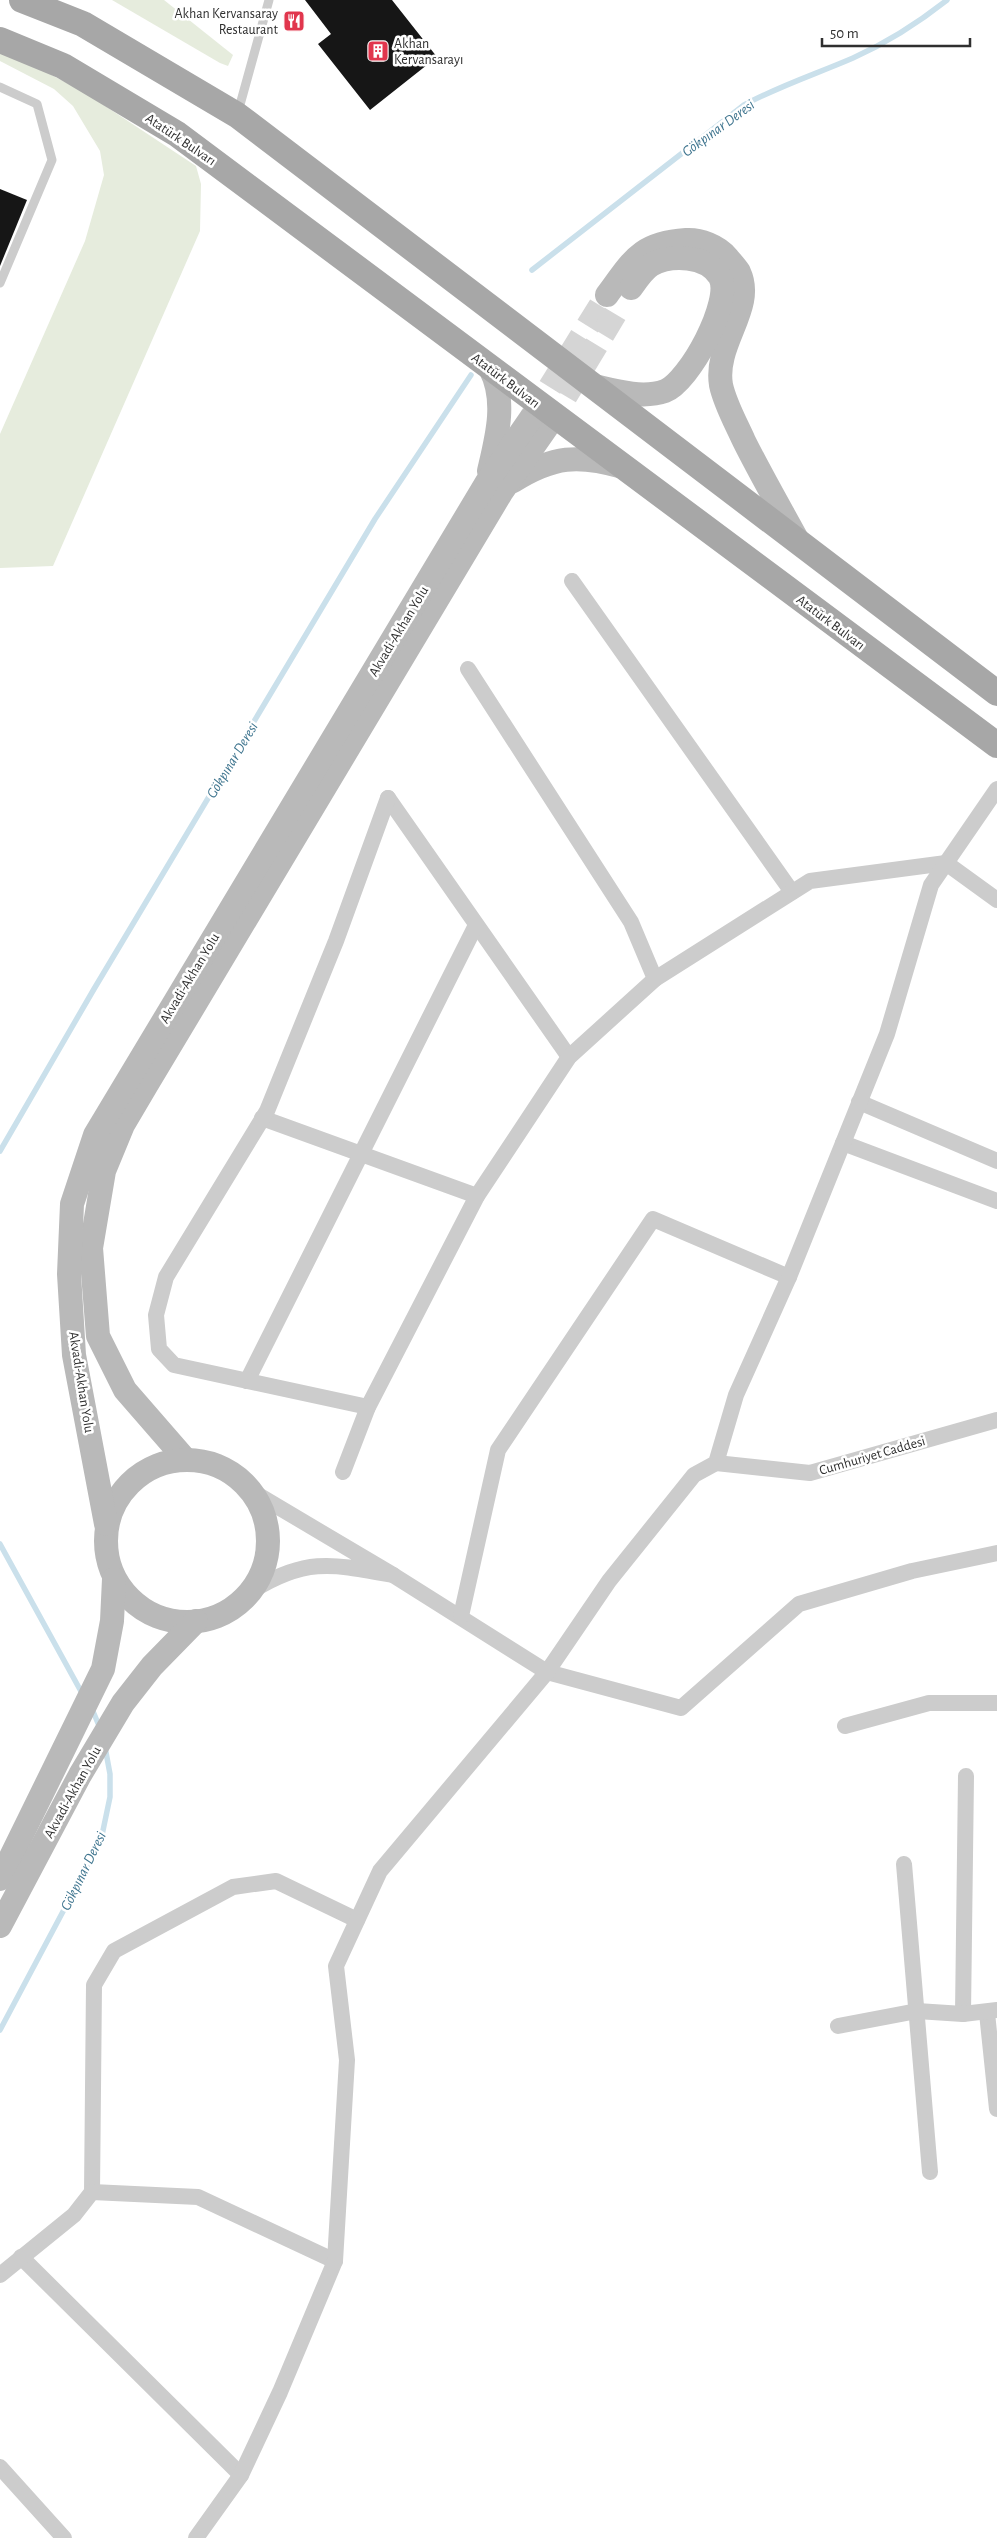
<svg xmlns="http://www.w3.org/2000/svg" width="997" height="2538" viewBox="0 0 997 2538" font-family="'Alegreya Sans',sans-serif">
<rect width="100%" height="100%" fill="#fff"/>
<g fill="#e6ecdd">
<path d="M112,0H164L233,55L228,66L220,63Z"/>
<path d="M0,48L84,92L196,166L201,184L200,231L53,566L0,568V434L85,241L104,175L100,151L73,106L54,89L0,61Z"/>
</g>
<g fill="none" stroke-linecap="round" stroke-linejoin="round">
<g stroke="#cae0eb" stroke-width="5.5">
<path d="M532,270L744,105C779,86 816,74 853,58C886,43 918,23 947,0"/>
<path d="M0,1151L94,989L375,519L471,375"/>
<path d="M0,1544L83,1695"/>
<path d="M92,1709L100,1728"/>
<path d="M0,2030L101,1840L110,1797V1774L105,1747"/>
</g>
</g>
<g fill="#161616">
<path d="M305,0H392L437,57L370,110L318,44L331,34Z"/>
<path d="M0,189L27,200L0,266Z"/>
</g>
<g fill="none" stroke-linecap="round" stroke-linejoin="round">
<g stroke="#d5d5d5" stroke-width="24" stroke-dasharray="24 12" stroke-linecap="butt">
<path d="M531,418L607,295"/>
<path d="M547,427L621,304"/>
</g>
<g stroke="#ccc" stroke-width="9">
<path d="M0,87L37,104L52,160L0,283"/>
<path d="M238,112L269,0"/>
</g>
<g stroke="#ccc" stroke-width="16">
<path d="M572,581L792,892"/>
<path d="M468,669L631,922L655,979"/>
<path d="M388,798L569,1057"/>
<path d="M859,1102L997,1161"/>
<path d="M262,1118L477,1196"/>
<path d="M843,1143L997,1201"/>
<path d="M247,1381L476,925"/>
<path d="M368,1407L174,1365L159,1349L156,1315L166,1277L267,1111L336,941L388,798"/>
<path d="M716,1463L810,1473L997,1420"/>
<path d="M343,1472L368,1407L477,1196L569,1057L655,979L810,881L946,863L997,900"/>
<path d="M393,1575L547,1672L681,1708L799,1604L912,1571L997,1553"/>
<path d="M252,1591C306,1557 333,1564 393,1575L253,1492"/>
<path d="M461,1616L498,1450L653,1219L789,1277"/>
<path d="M845,1726L929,1703H997"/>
<path d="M904,1864L930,2172"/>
<path d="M987,2013L997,2109"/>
<path d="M963,2014L966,1776"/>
<path d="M838,2026L917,2011L963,2014L997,2010"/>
<path d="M92,2192L94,1985L114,1951L233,1887L276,1881L357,1920"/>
<path d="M21,2257L241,2475"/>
<path d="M0,2275L74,2215L92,2192L198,2197L335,2261"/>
<path d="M0,2467L64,2538"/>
<path d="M196,2538L241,2475L280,2392L335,2261L347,2060L336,1966L380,1871L547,1672L609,1581L694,1475L716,1463L736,1395L789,1277L887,1034L931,885L997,789"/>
</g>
<g stroke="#b9b9b9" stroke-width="24">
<path d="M607,295C633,260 640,243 686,240C700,239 718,246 727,257C730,261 736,267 739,272C756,308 714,343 721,385C725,404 736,423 744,441C761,475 780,508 798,541"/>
<path d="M594,386C615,391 643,399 665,391C689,382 733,301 720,277C707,255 671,254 651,265C643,270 636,281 631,288"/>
<path d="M489,471C497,437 507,400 490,368"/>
<path d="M513,481C553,456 578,454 623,467"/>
<path d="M185,1459L125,1390L98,1336L91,1248L104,1171L123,1125L146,1086L501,493L547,427"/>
<circle cx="187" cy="1541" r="81"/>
<path d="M106,1524L74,1355L69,1274L72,1204L95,1135L487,482L531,418"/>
<path d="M0,1879L103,1669L112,1621L114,1579"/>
<path d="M0,1926L80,1775L123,1703L152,1666L196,1621"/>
</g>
<g stroke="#a7a7a7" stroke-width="26">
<path d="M22,0L83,24L237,115L997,693"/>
<path d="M0,40L63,66L177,134L997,745"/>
</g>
</g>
<defs>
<g id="restaurant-square" transform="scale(1.125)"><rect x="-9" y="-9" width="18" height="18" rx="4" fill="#e1364d" stroke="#fff"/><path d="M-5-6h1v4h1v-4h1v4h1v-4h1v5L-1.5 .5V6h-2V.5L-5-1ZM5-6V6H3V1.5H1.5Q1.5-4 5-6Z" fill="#fff"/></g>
<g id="building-square" transform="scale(1.125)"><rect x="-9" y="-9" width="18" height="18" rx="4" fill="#e1364d" stroke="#fff"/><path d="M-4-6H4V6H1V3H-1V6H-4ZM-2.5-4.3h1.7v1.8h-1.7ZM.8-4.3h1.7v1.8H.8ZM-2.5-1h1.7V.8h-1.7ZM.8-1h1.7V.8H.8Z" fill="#fff"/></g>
</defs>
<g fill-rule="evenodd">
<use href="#restaurant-square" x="294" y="21"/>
<use href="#building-square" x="378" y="51"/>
</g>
<g text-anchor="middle" stroke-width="5" stroke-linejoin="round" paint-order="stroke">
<g font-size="14" fill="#2f2f2f" stroke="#fff" text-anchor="end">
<text x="278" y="18">Akhan Kervansaray<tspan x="278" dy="16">Restaurant</tspan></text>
<text x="394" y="48" text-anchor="start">Akhan<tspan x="394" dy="16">Kervansarayı</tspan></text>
</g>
<g font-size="14" fill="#2f2f2f" stroke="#fff">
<text transform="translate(181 139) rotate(34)" y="5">Atatürk Bulvarı</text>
<text transform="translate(506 380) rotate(37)" y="5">Atatürk Bulvarı</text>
<text transform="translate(831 622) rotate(37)" y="5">Atatürk Bulvarı</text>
<text transform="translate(398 631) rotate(-59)" y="5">Akvadi-Akhan Yolu</text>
<text transform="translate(189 978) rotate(-59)" y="5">Akvadi-Akhan Yolu</text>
<text transform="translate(82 1382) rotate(81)" y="5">Akvadi-Akhan Yolu</text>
<text transform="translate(872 1455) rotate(-16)" y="5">Cumhuriyet Caddesi</text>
<text transform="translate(72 1792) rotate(-61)" y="5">Akvadi-Akhan Yolu</text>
</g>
<g font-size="15" font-style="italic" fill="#3f758f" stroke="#fff">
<text transform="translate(718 128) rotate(-36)" y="5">Gökpınar Deresi</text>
<text transform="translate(232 760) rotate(-59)" y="5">Gökpınar Deresi</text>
<text transform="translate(83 1871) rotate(-64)" y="5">Gökpınar Deresi</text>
</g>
</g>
<path d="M822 38v8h148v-8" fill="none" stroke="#2f2f2f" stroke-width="2.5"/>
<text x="830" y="38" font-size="15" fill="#2f2f2f" stroke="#ffffff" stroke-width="4" paint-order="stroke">50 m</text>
</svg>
